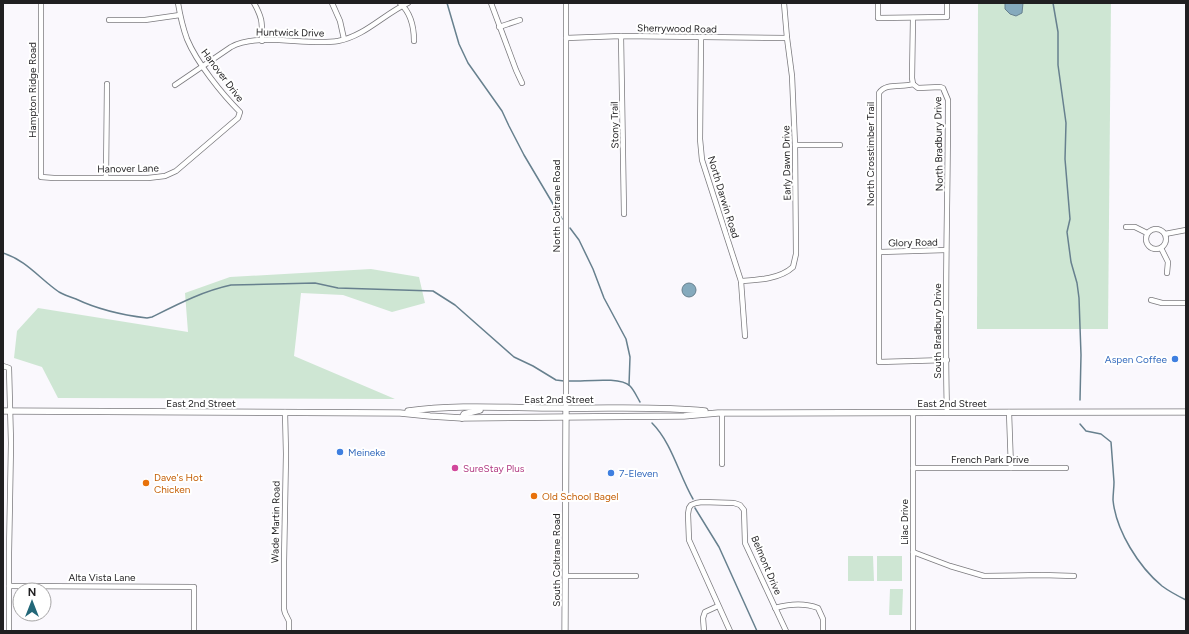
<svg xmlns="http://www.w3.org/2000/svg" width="1189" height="634" viewBox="0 0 1189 634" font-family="Figtree,sans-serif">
<rect width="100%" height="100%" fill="#faf8fd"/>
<g fill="#cee6d3">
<path d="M978,3H1111L1108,329H977Z"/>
<path d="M371,269L419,277L425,303L392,312L343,295L301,293L294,356L395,399L58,398L42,367L14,358L17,331L38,308L188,332L185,293L230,277Z"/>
<path d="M848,556H873L874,581H848Z"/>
<rect x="877" y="556" width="25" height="25"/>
<path d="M890,589H903L902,615H889Z"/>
</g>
<g fill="#85aabd" stroke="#67808e">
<path d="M1005,3H1023L1022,13L1016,16L1010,14L1005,9Z"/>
<circle cx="689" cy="290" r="7"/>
</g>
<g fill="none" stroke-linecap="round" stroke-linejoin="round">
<g stroke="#67808e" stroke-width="1.5">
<path d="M447,3L459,44L468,63L502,111L509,126L524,155L562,219"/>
<path d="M1053,3L1058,32V65L1066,123L1065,159L1070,219L1067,232L1071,262L1077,283L1079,298L1081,355L1080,400"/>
<path d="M570,228L579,240L593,269L604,298L626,339L630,357L629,385"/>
<path d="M3,253C26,260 40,279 59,292C64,295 70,297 76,299C99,310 122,315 147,318L152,317C178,304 203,291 231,285L315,283L338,288L433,291L455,305L514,357L533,366L556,380L564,381"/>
<path d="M568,381C582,382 620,376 630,386C634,390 637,397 640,402"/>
<path d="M652,423C672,443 679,475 693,499"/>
<path d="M1080,424L1086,431L1101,434L1111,442C1112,455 1113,469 1114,482C1114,488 1113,494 1113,500C1116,531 1139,567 1162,586C1170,592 1178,596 1186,600"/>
<path d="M695,508L719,547L757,631"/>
</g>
<g stroke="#7b7a7e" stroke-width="6">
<g id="minor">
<path d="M41,3V177L54,178H148L165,176L176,171L238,118L240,112C222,94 197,63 187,39C183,28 180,15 178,3"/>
<path d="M254,3C263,19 262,23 262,41"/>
<path d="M332,3L340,21L344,39"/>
<path d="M400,3C411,13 414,27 414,41"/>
<path d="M491,3L516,70L522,83"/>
<path d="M566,3V408"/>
<path d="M878,3V18L947,17V3"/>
<path d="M913,18L912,78L913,84L918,88L940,87L943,88L948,100C948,204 944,308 947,412"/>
<path d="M109,20H145L180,15"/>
<path d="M499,27L520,20"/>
<path d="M621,36L624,214"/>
<path d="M566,38L621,36L787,38"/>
<path d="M701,38L700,139L702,160L741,281L745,336"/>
<path d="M913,84C903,88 886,82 879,93V362L947,360"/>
<path d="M175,85L231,47C258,32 306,46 338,41C365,36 384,14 408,3"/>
<path d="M795,145H840"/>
<path d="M106,177L107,84"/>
<path d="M1126,227H1135L1147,233"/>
<circle cx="1156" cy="239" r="10"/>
<path d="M1165,234L1186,230"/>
<path d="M1161,248L1168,262L1167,273"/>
<path d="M880,252L946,250"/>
<path d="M741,281C758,280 780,279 793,267L796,254L795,145L792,76L787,38L784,3"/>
<path d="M1151,300L1162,303H1186"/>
<path d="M3,366L9,368L11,443L9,553V631"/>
<path d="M285,412L286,454L284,562V609L285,613L289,621V631"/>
<path d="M1009,412L1011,468"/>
<path d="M722,413V464"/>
<path d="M913,468H1066"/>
<path d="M913,552L950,566L984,576L1042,575L1074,576"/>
<path d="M565,576H636"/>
<path d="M9,586L194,587V631"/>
<path d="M775,608C789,604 805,603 818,608L823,619V631"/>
<path d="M704,631L703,618L705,612L718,606"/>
<path d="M730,631L689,540L688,514L689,508L691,505L696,503L702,502L734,503L740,505L744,510L745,543L786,631"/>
<path d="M913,631V412"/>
</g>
</g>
<g stroke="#7b7a7e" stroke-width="7">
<g id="major">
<path d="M3,411L400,413L430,416L462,418L684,416L718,413L1186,412"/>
<path d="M408,411C458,404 509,408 559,408C608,409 657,406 705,411"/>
<path d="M462,418L464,414L480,410"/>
<path d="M565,631L566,408"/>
</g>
</g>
<use href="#minor" stroke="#fff" stroke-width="4.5"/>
<use href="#major" stroke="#fff" stroke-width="5.5"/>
</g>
<g fill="#3f7fe0" stroke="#fff" stroke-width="1.5">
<circle cx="1175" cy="359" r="4"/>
<circle cx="340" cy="452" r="4"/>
<circle cx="611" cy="473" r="4"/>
</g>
<circle fill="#d1479c" stroke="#fff" stroke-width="1.5" cx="455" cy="468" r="4"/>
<g fill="#e8710a" stroke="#fff" stroke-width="1.5">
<circle cx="146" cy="483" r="4"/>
<circle cx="534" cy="496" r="4"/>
</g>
<g text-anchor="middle" stroke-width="4" stroke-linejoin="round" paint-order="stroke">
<g font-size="10" fill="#201f21" stroke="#fff">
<text transform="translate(677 28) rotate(1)" y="4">Sherrywood Road</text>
<text transform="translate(290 32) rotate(1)" y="4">Huntwick Drive</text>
<text transform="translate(223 75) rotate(53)" y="4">Hanover Drive</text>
<text transform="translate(32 90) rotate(-90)" y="4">Hampton Ridge Road</text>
<text transform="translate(614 125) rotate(-91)" y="4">Stony Trail</text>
<text transform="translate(938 144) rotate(-91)" y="4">North Bradbury Drive</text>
<text transform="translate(870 154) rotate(-90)" y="4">North Crosstimber Trail</text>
<text transform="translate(786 163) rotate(-91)" y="4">Early Dawn Drive</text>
<text transform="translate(128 168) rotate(-1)" y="4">Hanover Lane</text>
<text transform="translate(724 197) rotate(73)" y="4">North Darwin Road</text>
<text transform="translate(556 206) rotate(-90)" y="4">North Coltrane Road</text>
<text transform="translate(913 242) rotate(-1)" y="4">Glory Road</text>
<text transform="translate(937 331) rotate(-90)" y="4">South Bradbury Drive</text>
<text x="559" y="403">East 2nd Street</text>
<text x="201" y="407">East 2nd Street</text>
<text x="952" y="407">East 2nd Street</text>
<text x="990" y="463">French Park Drive</text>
<text transform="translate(275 522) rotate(-89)" y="4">Wade Martin Road</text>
<text transform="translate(904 522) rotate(-90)" y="4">Lilac Drive</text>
<text transform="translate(556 560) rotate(-90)" y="4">South Coltrane Road</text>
<text transform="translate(767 565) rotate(67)" y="4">Belmont Drive</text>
<text x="102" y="581">Alta Vista Lane</text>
</g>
<g font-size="10" fill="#366cbe" stroke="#fff" text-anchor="start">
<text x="1167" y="363" text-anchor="end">Aspen Coffee</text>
<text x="348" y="456">Meineke</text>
<text x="619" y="477">7-Eleven</text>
</g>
<g font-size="10" fill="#b23c85" stroke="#fff" text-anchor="start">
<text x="463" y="472">SureStay Plus</text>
</g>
<g font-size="10" fill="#c56008" stroke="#fff" text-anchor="start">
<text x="154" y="481">Dave's Hot<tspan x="154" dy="12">Chicken</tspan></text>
<text x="542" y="500">Old School Bagel</text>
</g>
</g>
<rect width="1189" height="634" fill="none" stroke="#201f21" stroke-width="8"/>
<g transform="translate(32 602)"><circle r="19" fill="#ffffff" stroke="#a6a5a6"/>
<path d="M0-3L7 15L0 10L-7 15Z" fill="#226778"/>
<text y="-6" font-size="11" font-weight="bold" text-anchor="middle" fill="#201f21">N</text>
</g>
</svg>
